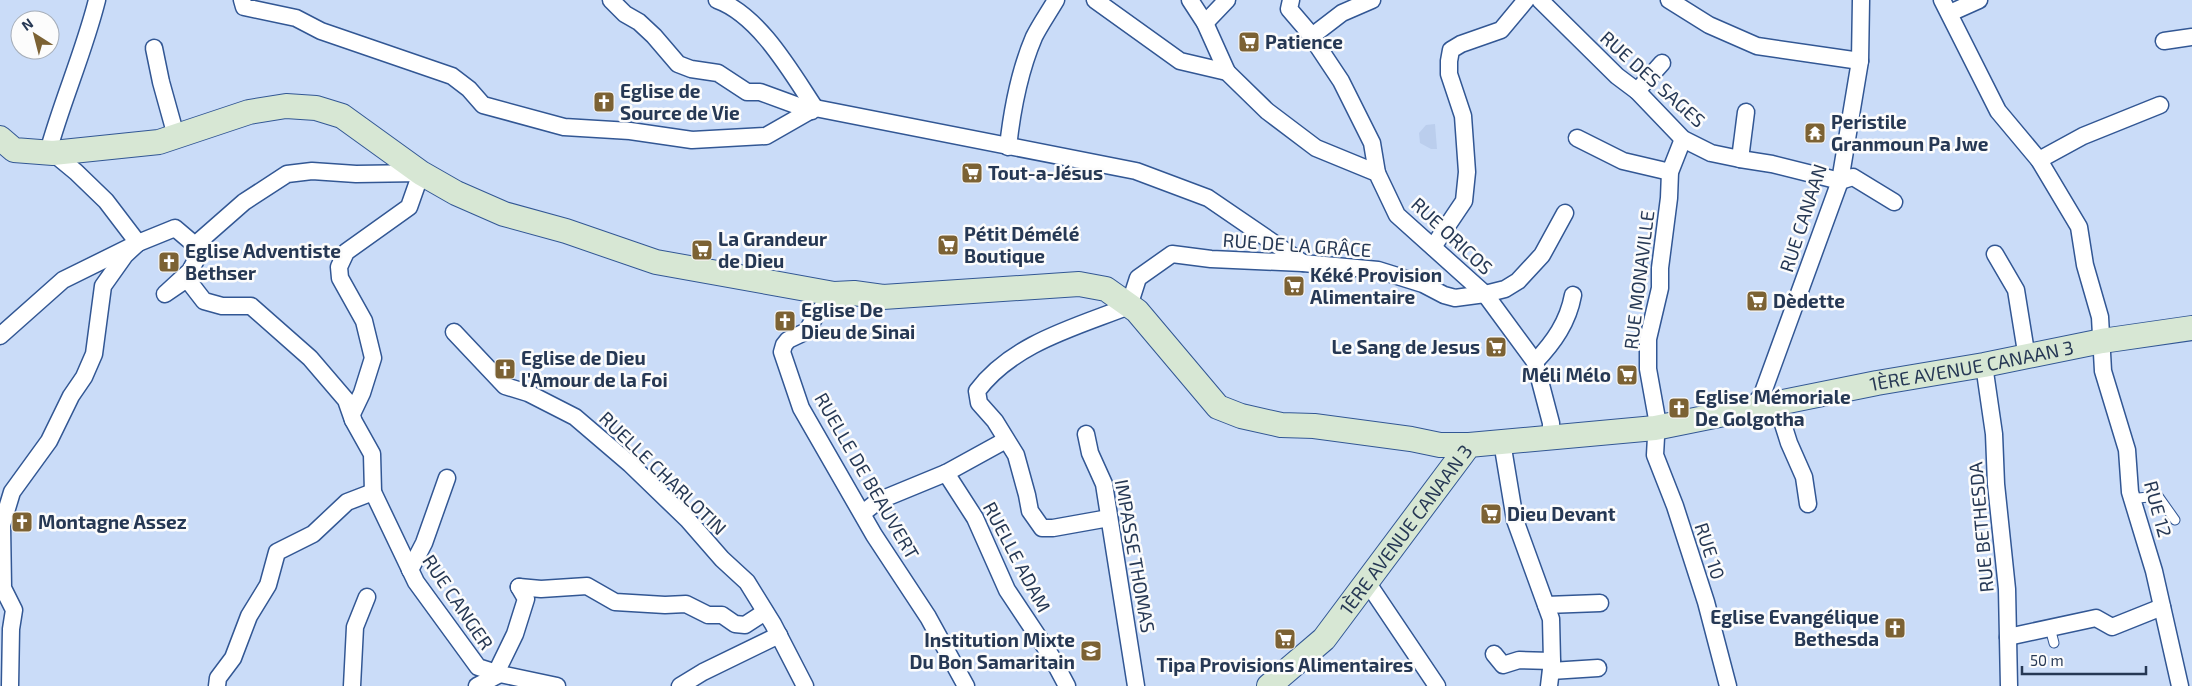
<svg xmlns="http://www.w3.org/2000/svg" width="2192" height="686" viewBox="0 0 2192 686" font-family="'Exo 2',sans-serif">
<rect width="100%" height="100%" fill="#cadcf8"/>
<path fill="#bbceed" d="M1435,124L1437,149H1431L1420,143L1419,133L1426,125Z"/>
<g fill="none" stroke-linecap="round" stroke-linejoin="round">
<g stroke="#325794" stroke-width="11">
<g id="lane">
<path d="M2129,499L2158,496L2175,520"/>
<path d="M2050,628L2054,643"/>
</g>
</g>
<g stroke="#325794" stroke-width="19">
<g id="street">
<path d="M242,0L244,7L296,18L321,31L452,76L469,89L483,105L564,127L630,131L692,140L766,136L815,108L1136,171L1208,198L1303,263"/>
<path d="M611,0L625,14L639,22L654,36L678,64L691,69L718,73L747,92H760L812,111"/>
<path d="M717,0C759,15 791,72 815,108"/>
<path d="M1095,0L1180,61L1227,72L1267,111L1316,148L1377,173L1397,215L1485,294L1535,362L1551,423V437"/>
<path d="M1190,0L1205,23L1227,72"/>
<path d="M1291,0L1289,9L1307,30L1341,81L1372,143L1377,173"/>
<path d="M1540,0L1617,76L1637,91L1683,139L1711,153L1740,159L1772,164L1840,181L1853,177L1894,202"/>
<path d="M1669,0L1709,25L1757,46L1860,61"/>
<path d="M1942,0L1998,111L2039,160L2079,227L2085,265L2100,317L2103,371L2127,450L2130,492L2154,571L2180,686"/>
<path d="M1950,13L1979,0"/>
<path d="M1205,23L1227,0"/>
<path d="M1312,36L1342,13L1372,0"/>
<path d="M2164,41L2192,37"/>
<path d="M154,48L161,82L176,136"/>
<path d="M1637,91L1662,63"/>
<path d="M1577,138L1623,161L1670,172"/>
<path d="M1683,139L1670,172L1669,198L1660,268V288L1648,339V369L1657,419L1655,455L1675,506L1706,602L1728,686"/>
<path d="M1008,147C1012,110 1019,72 1034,37C1040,25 1049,12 1056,0"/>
<path d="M48,152C62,101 84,52 97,0"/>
<path d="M1740,159L1746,112"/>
<path d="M2039,160L2083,136L2160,105"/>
<path d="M195,245L197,258L190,271L165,294L187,279L204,301L222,306H251L310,358L346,400L353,420L372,454L373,492L416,582L478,667L500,674L557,686"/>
<path d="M1433,247L1464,201L1467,172L1463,116L1449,74V61L1451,50L1461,44L1501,30L1526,0"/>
<path d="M1995,254L2016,290L2027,358"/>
<path d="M834,294L816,315L807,331L788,340L784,345L782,352L801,408L874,535L928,617L966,686"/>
<path d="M454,332L505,386L528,393L575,417L630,464L688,520L722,559L747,582L773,624L805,686"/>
<path d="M0,336L63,280L138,243L175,228L195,245L244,202L287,174L312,171L356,174L421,173L409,207L346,252L339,267L340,278L364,321L373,358L362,393L352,414L353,420"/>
<path d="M1535,362C1554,342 1568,322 1573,295"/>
<path d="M1984,365L1994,434L1996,484L2007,589L2009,686"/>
<path d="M1776,402L1789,443L1804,477L1808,504"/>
<path d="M1750,409L1762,395L1840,181L1860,61L1861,0"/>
<path d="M1086,434L1090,453L1104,484L1136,686"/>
<path d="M1502,442L1515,520L1551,619L1552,661L1549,686"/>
<path d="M946,473L975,518L1007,590L1051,656L1067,686"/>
<path d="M863,513L878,501L946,473L1006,440"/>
<path d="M1109,518L1053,528H1042L1030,511L1027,495L1016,455L995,421L979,403L977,391C1013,343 1076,327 1129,306L1138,278L1172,254L1211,259L1303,263L1378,270L1423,284L1444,295L1455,298L1485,294L1505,289L1518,281L1542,255L1565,213"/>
<path d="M410,570L424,543L447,478"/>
<path d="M1367,582L1437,686"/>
<path d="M519,587L541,589L587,586L615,602L665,605L686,604L708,615H722L735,624L745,625L765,612"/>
<path d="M1546,605L1600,603"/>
<path d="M2008,637L2096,618L2112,627L2162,607"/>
<path d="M1494,654L1503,665L1519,660L1552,661"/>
<path d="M1551,671L1598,668"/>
<path d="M500,674L497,671L515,634L526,599L519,587"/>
<path d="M10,686L11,629L14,610L3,588L2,525L12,492L49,441L71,396L84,377L94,354L103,286L125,255L138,243L106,201L76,172L53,153"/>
<path d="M217,686L218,678L233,658L249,616L268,585L277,552L313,534L347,502L373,492"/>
<path d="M352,686L355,627L367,597"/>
<path d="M477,686L500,674"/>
<path d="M680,686L703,672L779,635"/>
</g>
</g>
<g stroke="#325794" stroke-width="26">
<g id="secondary">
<path d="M0,138L14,150L53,153L159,142L249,112L286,106L316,108L342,116L421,173L456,193L504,214L566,231L656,262L834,294L854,293L883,297L1079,284L1106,289L1137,311L1218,407L1241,416L1281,425L1314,426L1411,439L1440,445H1469"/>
<path id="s1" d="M1269,686L1324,639L1469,445L1655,428L1877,383L1984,365L2102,341L2192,328"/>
</g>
</g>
<use href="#lane" stroke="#fff" stroke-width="9"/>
<use href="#street" stroke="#fff" stroke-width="16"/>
<use href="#secondary" stroke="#d7e7d4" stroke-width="24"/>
</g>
<defs>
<g id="supermarket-square" transform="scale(1.125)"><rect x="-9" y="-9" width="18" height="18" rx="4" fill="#7c6234" stroke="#fcfcfc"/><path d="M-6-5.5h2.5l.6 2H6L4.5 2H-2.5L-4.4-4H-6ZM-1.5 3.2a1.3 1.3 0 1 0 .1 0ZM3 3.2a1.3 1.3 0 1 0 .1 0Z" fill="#fff"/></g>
<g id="church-square" transform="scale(1.125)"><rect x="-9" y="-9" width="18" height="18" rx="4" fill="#7c6234" stroke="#fcfcfc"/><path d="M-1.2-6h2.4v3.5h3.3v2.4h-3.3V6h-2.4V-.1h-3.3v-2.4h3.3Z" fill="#fff"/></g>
<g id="temple-square" transform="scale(1.125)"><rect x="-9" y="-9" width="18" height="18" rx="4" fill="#7c6234" stroke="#fcfcfc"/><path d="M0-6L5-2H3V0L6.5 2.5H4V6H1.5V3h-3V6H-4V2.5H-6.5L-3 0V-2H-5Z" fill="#fff"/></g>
<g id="school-square" transform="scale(1.125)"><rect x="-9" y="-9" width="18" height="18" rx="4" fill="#7c6234" stroke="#fcfcfc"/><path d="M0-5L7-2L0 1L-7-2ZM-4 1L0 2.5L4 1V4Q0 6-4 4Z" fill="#fff"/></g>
</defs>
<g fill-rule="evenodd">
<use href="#supermarket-square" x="1249" y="42"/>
<use href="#church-square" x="604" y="102"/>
<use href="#temple-square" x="1815" y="133"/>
<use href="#supermarket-square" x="972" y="173"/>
<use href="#supermarket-square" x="948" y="245"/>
<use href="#supermarket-square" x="702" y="250"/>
<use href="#church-square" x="169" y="262"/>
<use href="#supermarket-square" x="1294" y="286"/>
<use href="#supermarket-square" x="1757" y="301"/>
<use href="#church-square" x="785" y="321"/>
<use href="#supermarket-square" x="1496" y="347"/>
<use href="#church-square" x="505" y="369"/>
<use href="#supermarket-square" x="1627" y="375"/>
<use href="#church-square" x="1679" y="408"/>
<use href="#supermarket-square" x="1491" y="514"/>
<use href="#church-square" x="22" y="522"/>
<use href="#church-square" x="1895" y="628"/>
<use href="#supermarket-square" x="1285" y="639"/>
<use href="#school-square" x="1091" y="651"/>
</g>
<g text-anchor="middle" stroke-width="5" stroke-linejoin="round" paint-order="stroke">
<g font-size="19" font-weight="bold" fill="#263854" stroke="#fcfcfc" text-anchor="start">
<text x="1265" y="49">Patience</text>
<text x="620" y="98">Eglise de<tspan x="620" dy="22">Source de Vie</tspan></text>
<text x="1831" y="129">Peristile<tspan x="1831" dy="22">Granmoun Pa Jwe</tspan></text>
<text x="988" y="180">Tout-a-Jésus</text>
<text x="964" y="241">Pétit Démélé<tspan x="964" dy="22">Boutique</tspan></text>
<text x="718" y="246">La Grandeur<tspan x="718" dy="22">de Dieu</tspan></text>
<text x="185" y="258">Eglise Adventiste<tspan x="185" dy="22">Bethser</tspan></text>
<text x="1310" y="282">Kéké Provision<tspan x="1310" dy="22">Alimentaire</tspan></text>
<text x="1773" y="308">Dèdette</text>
<text x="801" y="317">Eglise De<tspan x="801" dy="22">Dieu de Sinai</tspan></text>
<text x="1480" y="354" text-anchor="end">Le Sang de Jesus</text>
<text x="521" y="365">Eglise de Dieu<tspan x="521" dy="22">l'Amour de la Foi</tspan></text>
<text x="1611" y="382" text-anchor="end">Méli Mélo</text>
<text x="1695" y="404">Eglise Mémoriale<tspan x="1695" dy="22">De Golgotha</tspan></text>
<text x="1507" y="521">Dieu Devant</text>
<text x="38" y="529">Montagne Assez</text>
<text x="1879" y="624" text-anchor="end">Eglise Evangélique<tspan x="1879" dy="22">Bethesda</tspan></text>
<text x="1075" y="647" text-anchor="end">Institution Mixte<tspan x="1075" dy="22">Du Bon Samaritain</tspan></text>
<text x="1285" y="672" text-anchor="middle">Tipa Provisions Alimentaires</text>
</g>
<g font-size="19" fill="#263854" stroke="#fcfcfc">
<text transform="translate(1653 79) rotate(42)" y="7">RUE DES SAGES</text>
<text transform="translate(1803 218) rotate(-72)" y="7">RUE CANAAN</text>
<text transform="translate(1452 236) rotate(43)" y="7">RUE ORICOS</text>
<text transform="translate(1297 245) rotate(4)" y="7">RUE DE LA GRÂCE</text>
<text transform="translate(1639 280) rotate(-83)" y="7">RUE MONAVILLE</text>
<text dy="7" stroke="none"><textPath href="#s1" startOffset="824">1ÈRE AVENUE CANAAN 3</textPath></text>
<text transform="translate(663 473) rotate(44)" y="7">RUELLE CHARLOTIN</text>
<text transform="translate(867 476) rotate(60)" y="7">RUELLE DE BEAUVERT</text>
<text transform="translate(2158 509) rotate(75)" y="7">RUE 12</text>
<text transform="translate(1981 527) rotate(-95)" y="7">RUE BETHESDA</text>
<text dy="7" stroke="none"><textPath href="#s1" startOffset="209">1ÈRE AVENUE CANAAN 3</textPath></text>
<text transform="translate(1710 551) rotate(72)" y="7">RUE 10</text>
<text transform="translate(1135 556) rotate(80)" y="7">IMPASSE THOMAS</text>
<text transform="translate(1017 557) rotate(62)" y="7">RUELLE ADAM</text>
<text transform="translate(458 602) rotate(56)" y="7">RUE CANGER</text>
</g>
</g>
<g transform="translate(35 35) rotate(324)"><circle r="24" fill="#fcfcfc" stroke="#a6aeb9"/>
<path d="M0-4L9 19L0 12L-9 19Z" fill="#7c6234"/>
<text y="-8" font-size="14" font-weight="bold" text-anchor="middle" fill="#263854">N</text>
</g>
<path d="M2022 666v8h124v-8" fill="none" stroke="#263854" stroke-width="2.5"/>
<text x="2030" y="666" font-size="15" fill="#263854" stroke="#fcfcfc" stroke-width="4" paint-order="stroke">50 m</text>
</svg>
